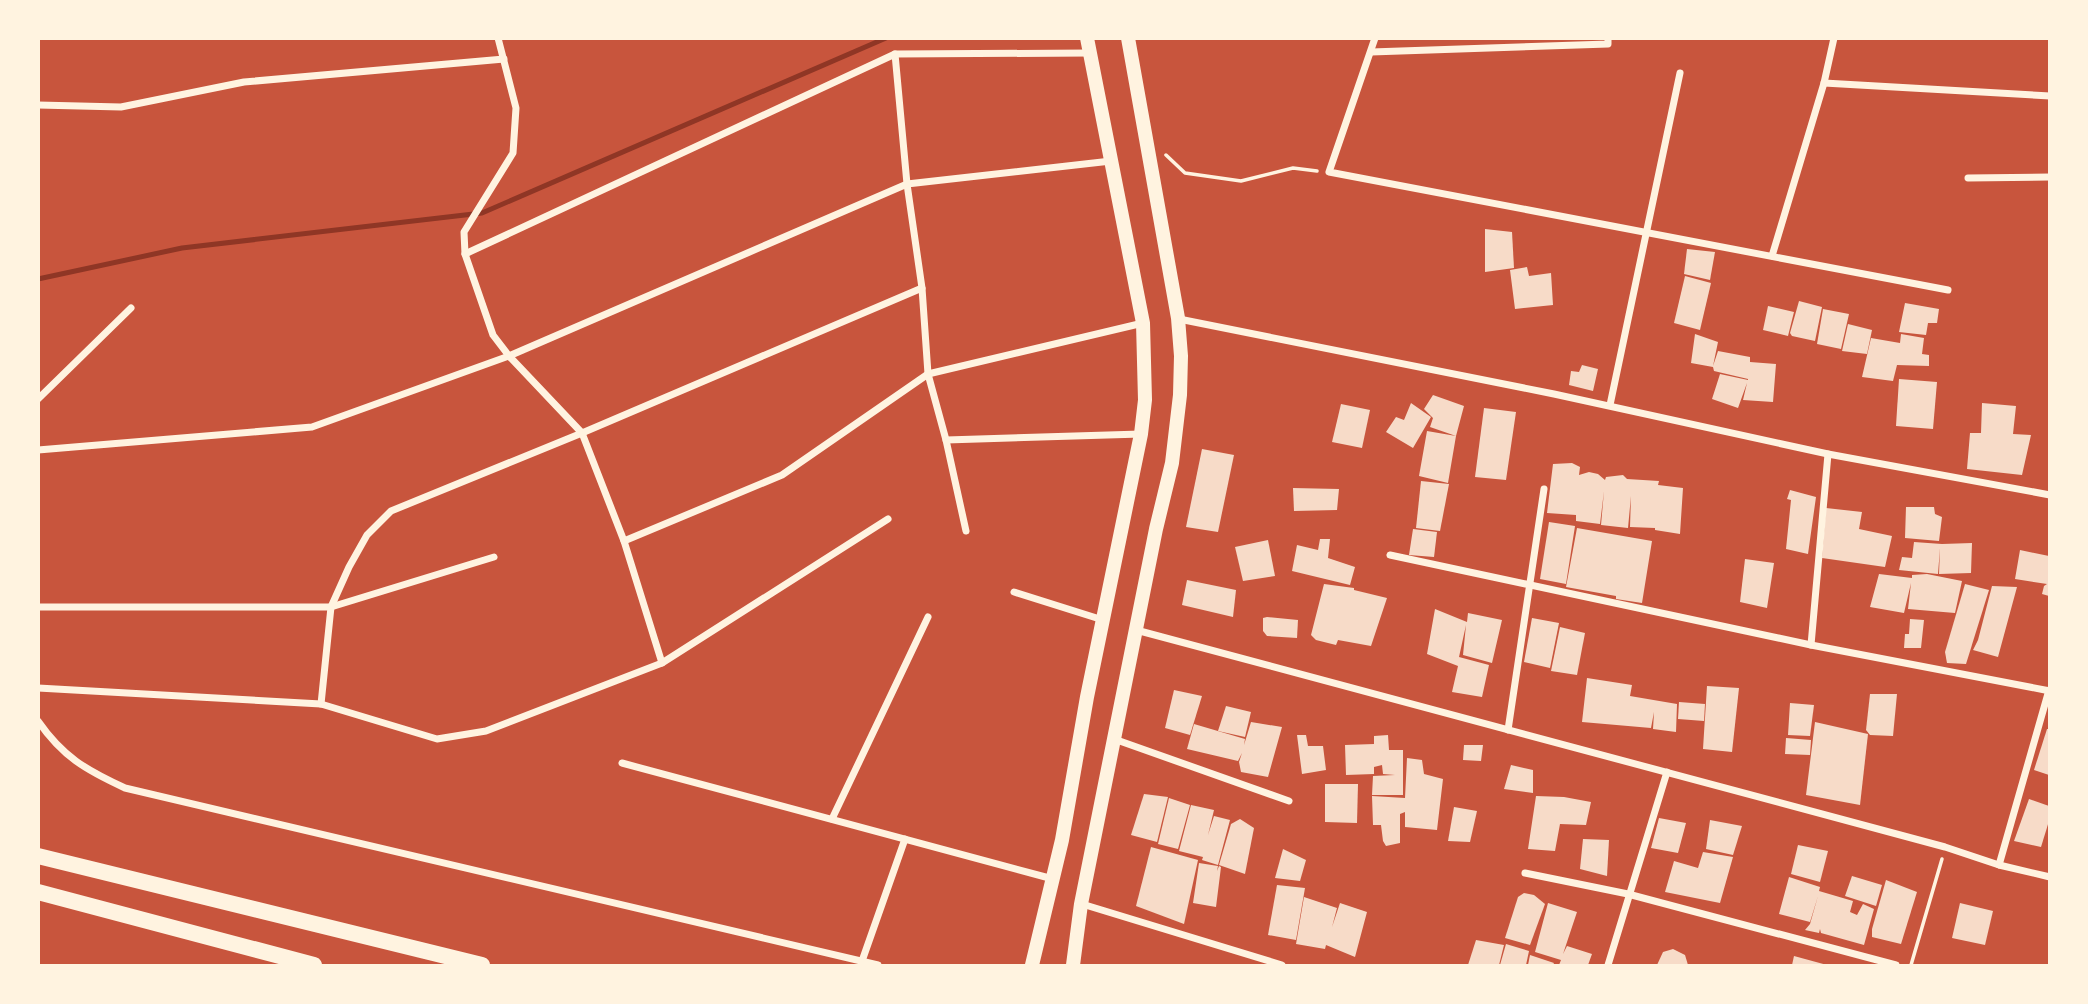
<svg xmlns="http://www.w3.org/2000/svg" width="2088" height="1004" viewBox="0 0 2088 1004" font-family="'Asap Condensed',sans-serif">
<rect width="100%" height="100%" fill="#c8553d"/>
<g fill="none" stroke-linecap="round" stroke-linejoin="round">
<path stroke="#8f3625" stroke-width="5" d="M38,279L182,248L482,213L886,38"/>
</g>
<g fill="#f7dbc8">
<path d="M1485,229L1512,232L1514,268L1485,272Z"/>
<path d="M1687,249L1715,252L1710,280L1684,274Z"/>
<path d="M1527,267L1529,276L1551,273L1553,305L1515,309L1510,270Z"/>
<path d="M1685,276L1711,283L1700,330L1674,323Z"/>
<path d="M1799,301L1822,307L1815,341L1792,336L1790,333Z"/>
<path d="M1905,303L1939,309L1937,323H1928L1926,335L1899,332Z"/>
<path d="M1768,306L1794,312L1788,336L1763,330Z"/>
<path d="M1823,309L1849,314L1841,349L1817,344Z"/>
<path d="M1848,324L1872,330L1867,354L1842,351Z"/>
<path d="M1695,334L1718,342L1713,366L1718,351L1750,357V362L1776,364L1773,402L1743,400L1747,383L1738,408L1712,399L1720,374L1748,380V379L1714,371L1713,367L1691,363Z"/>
<path d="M1901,334L1924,338L1922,354L1929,355V366L1897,365L1893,381L1862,377L1871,338L1900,343Z"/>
<path d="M1582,365L1598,369L1593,391L1569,385L1571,371L1579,372Z"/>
<path d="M1899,379L1937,382L1933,429L1896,426Z"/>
<path d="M1433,395L1464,406L1456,436L1448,483L1419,476L1427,431L1456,436L1430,427L1433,418L1424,409Z"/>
<path d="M1411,403L1431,417L1413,448L1386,432L1396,417L1404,420Z"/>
<path d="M1982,403L2016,406L2013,434L2031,435L2022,475L1967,469L1970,433H1981Z"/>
<path d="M1341,404L1370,410L1362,448L1332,442Z"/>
<path d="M1484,408L1516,412L1506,480L1475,477Z"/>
<path d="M1202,449L1234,455L1218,532L1186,527Z"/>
<path d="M1572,463L1580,467L1579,475L1589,472L1598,474L1605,480L1606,477L1623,475L1627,479L1659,481L1658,485L1683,488L1680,534L1655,530V528L1630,527L1631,496L1628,528L1601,525L1604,491L1600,524L1576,521V515L1547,513L1553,464Z"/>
<path d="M1421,481L1449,484L1440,531L1416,528Z"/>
<path d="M1293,488L1339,489L1337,510L1294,511Z"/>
<path d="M1790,490L1816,497L1808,554L1786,549L1791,500L1787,499Z"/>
<path d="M1906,507H1934L1935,514L1942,517L1939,541L1905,538Z"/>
<path d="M1826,508L1862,512L1859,529L1892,536L1885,567L1822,558Z"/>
<path d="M1549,522L1575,526L1566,584L1540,579Z"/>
<path d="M1577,528L1652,541L1642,603L1616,599V596L1566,587Z"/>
<path d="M1413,529L1437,532L1434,557L1409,555Z"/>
<path d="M1320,539H1330L1328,558L1355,567L1350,585L1292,571L1297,545L1318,550Z"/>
<path d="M1268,540L1275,576L1243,581L1235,547Z"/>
<path d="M1914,542L1942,544L1972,543L1971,573L1939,574L1940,548L1938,574L1899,570L1902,557L1912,558Z"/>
<path d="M2020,550L2049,556V596L2042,594L2044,586L2047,584L2015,579Z"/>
<path d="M1745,559L1774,563L1767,608L1740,602Z"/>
<path d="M1879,574L1912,578V575L1927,574L1962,581L1955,613L1908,609L1911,583L1904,613L1870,607Z"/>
<path d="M1187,580L1236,590L1233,617L1182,605Z"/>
<path d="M1324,584L1354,588V590L1387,598L1371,646L1338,640L1336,645L1316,640L1311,635Z"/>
<path d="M1965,584L1989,590L1966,664L1947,663L1945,652Z"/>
<path d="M1992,586L2017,587L1998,657L1973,650L1978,640Z"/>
<path d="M1435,609L1467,622L1468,613L1502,620L1492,663L1463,655L1466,625L1459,657L1489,665L1482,697L1452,692L1458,666L1427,654Z"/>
<path d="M1267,617L1298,620L1297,638L1267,636L1263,631V618Z"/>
<path d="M1532,618L1559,623L1550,668L1524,662Z"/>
<path d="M1910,619L1924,620L1921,648H1904L1905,634H1909Z"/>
<path d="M1560,627L1585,633L1577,675L1551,671Z"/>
<path d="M1587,678L1632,685L1630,696L1677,704L1676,732L1653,729L1654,712L1651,728L1582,722Z"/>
<path d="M1707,686L1739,688L1732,752L1703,749Z"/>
<path d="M1174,690L1202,696L1190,735L1165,728Z"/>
<path d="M1870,694H1897L1893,736L1870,735L1866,730Z"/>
<path d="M1679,702L1705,704L1704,721L1678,719Z"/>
<path d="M1790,703L1814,705L1810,736L1788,735Z"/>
<path d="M1226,706L1251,712L1245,737L1218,731Z"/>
<path d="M1251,722L1282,727L1268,777L1241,772L1239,762L1242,753L1238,761L1187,749L1194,724L1245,739L1244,745Z"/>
<path d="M1815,722L1868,734L1860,805L1806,795Z"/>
<path d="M2047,729H2049V775L2034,770Z"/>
<path d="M1297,735H1306L1308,746H1323L1326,770L1302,774Z"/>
<path d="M1388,735L1389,750H1403V795H1372L1373,776L1395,775L1383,774L1382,765L1374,767V774L1346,775L1345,745L1374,744V736Z"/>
<path d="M1786,738L1811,740L1810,755L1785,754Z"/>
<path d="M1464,745H1483L1481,761L1463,760Z"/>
<path d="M1407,758L1422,760L1424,774L1443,779L1437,830L1405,827V812L1400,814V843L1386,846L1383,841L1381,825H1373L1372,796L1405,798Z"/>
<path d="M1511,765L1533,770V793L1504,789Z"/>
<path d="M1325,784H1358L1357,823L1325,822Z"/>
<path d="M1144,794L1168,797L1157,842L1131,835Z"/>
<path d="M1536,796L1564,797L1591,802L1586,825L1560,824L1555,851L1528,849Z"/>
<path d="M1169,798L1190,805L1178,849L1158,844Z"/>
<path d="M2029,799L2049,806V821L2041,847L2014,841Z"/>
<path d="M1191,805L1214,810L1208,835L1214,816L1230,820L1218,865L1202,860L1203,857L1179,851Z"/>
<path d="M1454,807L1477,811L1470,842L1448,841Z"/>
<path d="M1659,818L1686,823L1678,853L1651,848Z"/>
<path d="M1240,819L1254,828L1245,874L1219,865L1231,824Z"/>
<path d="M1710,820L1742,826L1733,855L1706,849Z"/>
<path d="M1583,839L1609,840L1607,876L1580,869Z"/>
<path d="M1798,845L1828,851L1820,882L1791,874Z"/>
<path d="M1151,847L1198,860L1184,924L1136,906Z"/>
<path d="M1283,849L1306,860L1300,881L1275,878Z"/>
<path d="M1703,852L1733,857L1720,903L1665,892L1674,861L1698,868Z"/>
<path d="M1199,863L1218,866L1217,871L1219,866L1221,867L1216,907L1193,903Z"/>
<path d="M1852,876L1882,885L1876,906L1845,896Z"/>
<path d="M1789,877L1820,887L1819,891L1853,901L1850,912L1857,915L1863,904L1874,909L1864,945L1821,933L1820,929L1819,933L1805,930L1810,924L1818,896L1810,922L1779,914Z"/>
<path d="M1886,880L1917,892L1901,944L1872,937V929Z"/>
<path d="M1277,885L1305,888L1296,940L1268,935Z"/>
<path d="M1524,893L1534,895L1545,904L1530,945L1505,938L1518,897Z"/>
<path d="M1304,897L1337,908L1332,927L1340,903L1367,912L1355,957L1326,945L1325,949L1296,944Z"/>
<path d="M1548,903L1577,912L1563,954L1567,946L1592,954L1588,965H1559L1561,960L1535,952Z"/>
<path d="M1960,903L1993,911L1985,945L1952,938Z"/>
<path d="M1476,940L1504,945L1499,965H1468Z"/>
<path d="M1506,944L1529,951L1526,965H1500Z"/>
<path d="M1673,949L1685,955L1688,965H1657L1663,952Z"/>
<path d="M1530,955L1554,963L1553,965H1528Z"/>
<path d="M1794,956L1827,965H1792Z"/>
</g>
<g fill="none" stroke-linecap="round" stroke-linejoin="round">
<g stroke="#fff3e0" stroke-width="3.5">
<path d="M1166,155L1185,173L1241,181L1293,168L1317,171"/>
<path d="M1911,965L1942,859"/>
</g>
<g stroke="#fff3e0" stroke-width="7">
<path d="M498,38L516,108L513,153L464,232L465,254L493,335L509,356L582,433L624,541L662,663"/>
<path d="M1375,38L1329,172L1948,290"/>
<path d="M1371,52L1608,44V38"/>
<path d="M895,54L907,184L922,288L928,374L946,440L966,531"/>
<path d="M1824,83L2050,96"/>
<path d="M38,105L121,107L244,82L504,59"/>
<path d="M1968,178L2050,177"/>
<path d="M465,254L895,54L1090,53"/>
<path d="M1772,256L1824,83L1834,38"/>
<path d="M1179,319L1554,394L1828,454L2050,495"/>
<path d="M38,399L131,308"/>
<path d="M1610,405L1680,73"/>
<path d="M946,440L1141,434"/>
<path d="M38,450L312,427L509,356L907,184L1111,161"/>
<path d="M624,541L782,475L928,374L1143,323"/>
<path d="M1390,555L1811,645L2050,691"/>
<path d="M1014,592L1103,620"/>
<path d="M38,607H331L494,557"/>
<path d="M1136,630L1945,847L1999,865L2050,877"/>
<path d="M1811,645L1828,454"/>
<path d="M38,688L321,704L437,739L486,731L662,663L888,519"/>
<path d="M321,704L331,607L349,567L367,535L391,511L582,433L922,288"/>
<path d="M38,721C63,757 86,770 125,788L878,965"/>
<path d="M1508,730L1544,489"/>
<path d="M1114,739L1289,801"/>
<path d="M622,763L1053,879"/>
<path d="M832,819L928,617"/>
<path d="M1999,865L2049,690"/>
<path d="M1525,873L1628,894L1896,965"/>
<path d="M1082,904L1282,965"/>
<path d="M862,961L905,839"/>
<path d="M1608,965L1667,772"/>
</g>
<g stroke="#fff3e0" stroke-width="14">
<path d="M1032,965L1062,840L1087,697L1141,434L1145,400L1143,323L1087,38"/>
<path d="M1073,965L1081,904L1156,529L1172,463L1180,395L1181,356L1178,318L1128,38"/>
</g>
<g stroke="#fff3e0" stroke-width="16">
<path d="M38,856L482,965"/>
<path d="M38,892L314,965"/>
</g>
</g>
<rect width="2088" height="1004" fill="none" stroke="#fff3e0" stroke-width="80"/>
</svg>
